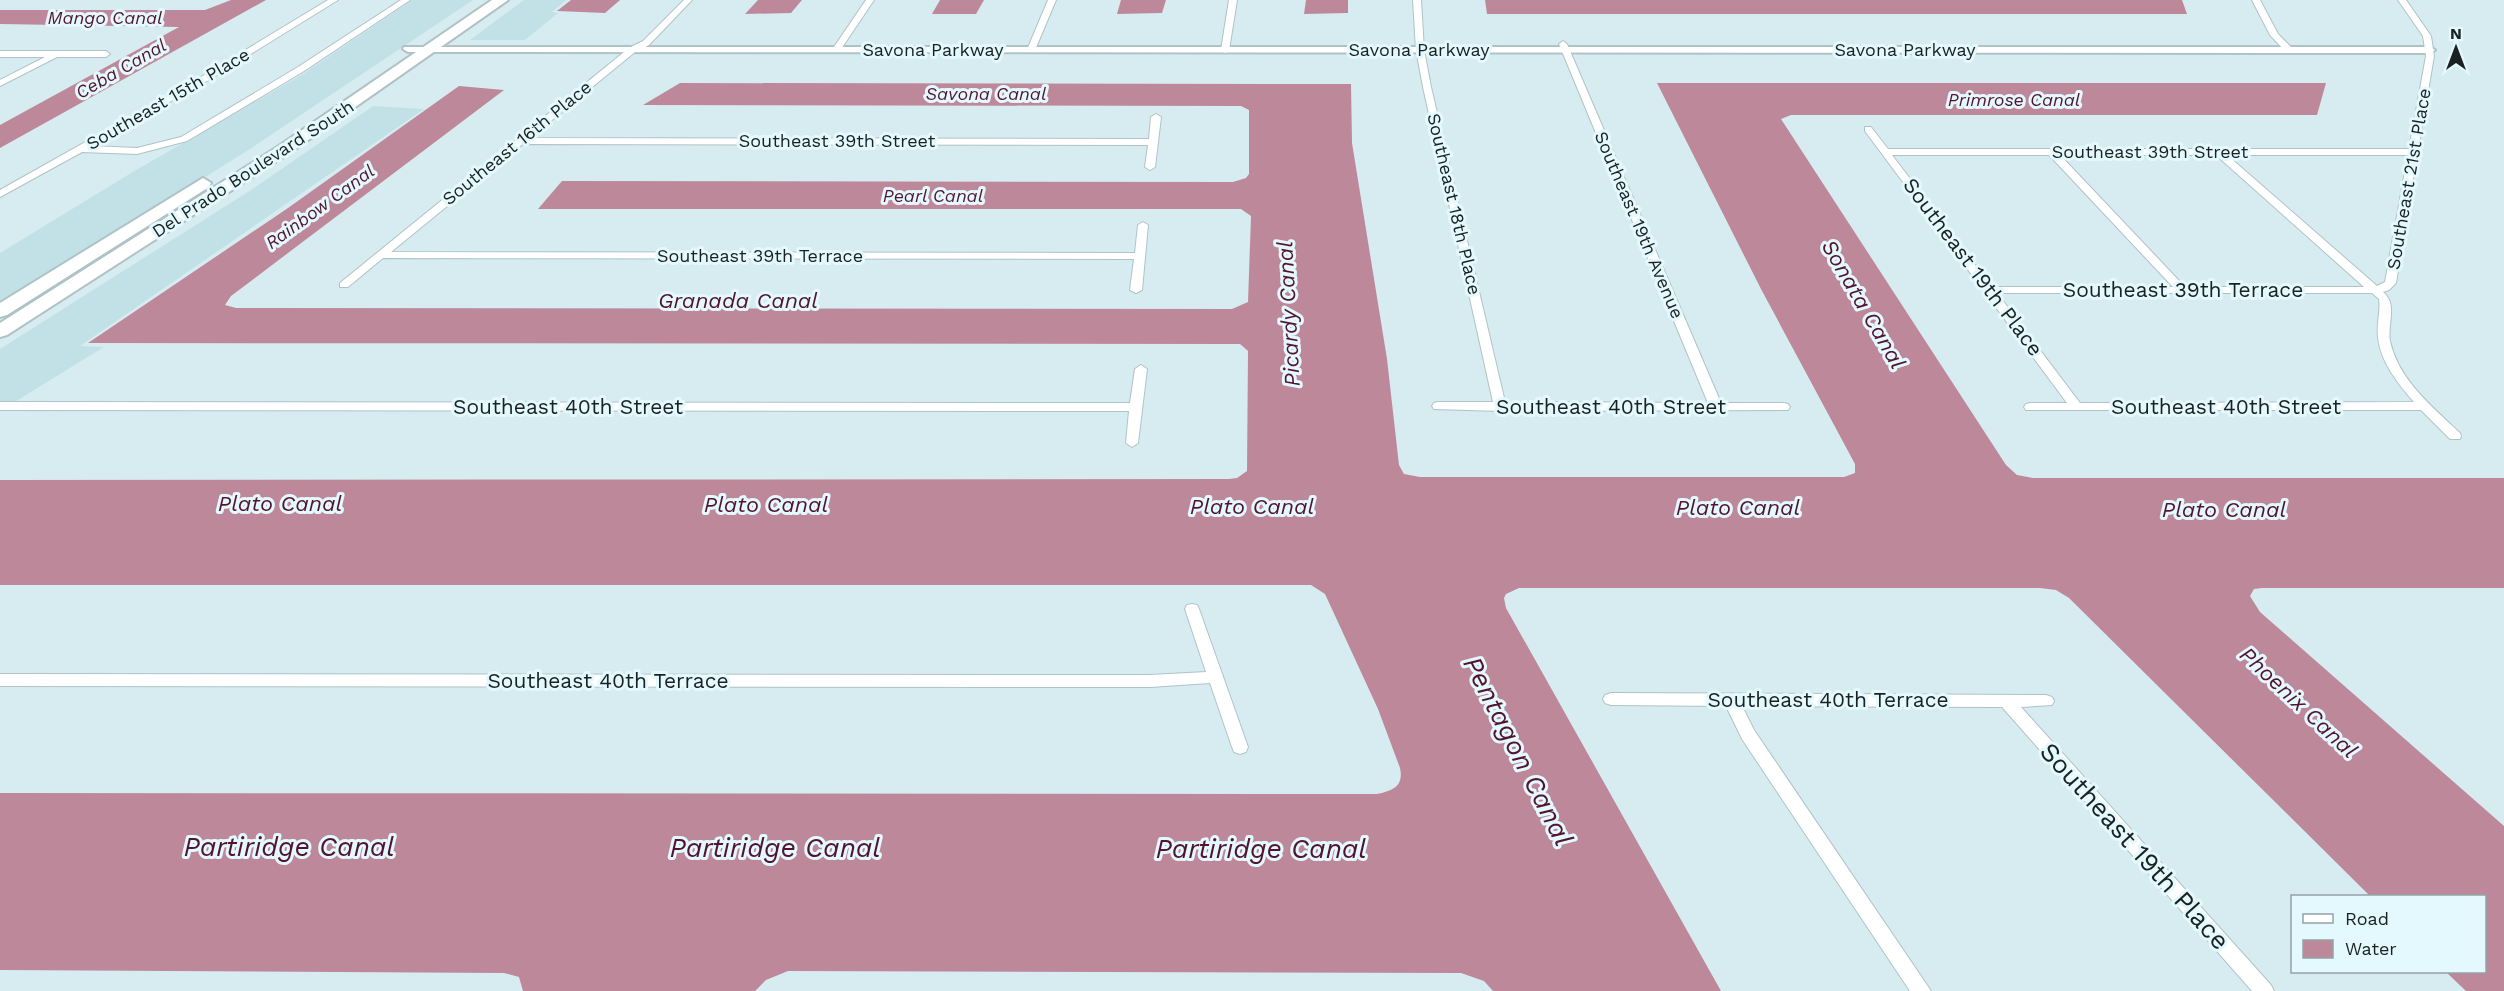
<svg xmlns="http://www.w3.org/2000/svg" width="2504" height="991" viewBox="0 0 2504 991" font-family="'Work Sans',sans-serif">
<rect width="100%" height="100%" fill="#d7ecf0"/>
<g fill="#c2e1e6">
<path d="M412,0H473L250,149L0,306V253L136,170L300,76Z"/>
<path d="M524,0H566L552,12L558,13L525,40H470Z"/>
<path d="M373,106L424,109L80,346L104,347L0,411V349L251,190Z"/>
</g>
<g fill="#bd899a">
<path d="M231,0H266L0,148V125L179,27L0,24V10H205Z"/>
<path d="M571,0H620L605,13L557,11Z"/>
<path d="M758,0H802L791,13L745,14Z"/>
<path d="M940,0H984L976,14H932Z"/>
<path d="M1121,0H1166L1162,13L1117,14Z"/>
<path d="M1306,0H1348V13L1304,14Z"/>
<path d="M1485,0H2182L2187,14H1487Z"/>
<path d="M680,83L1351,84L1352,143L1387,359L1399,465L1404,474L1420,477H1844L1855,473V464L1761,289L1657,83H2326L2317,115H1791L1781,119L2006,465L2017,475L2033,478H2504V588H2262L2254,589L2250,596L2260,612L2504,826V991H2466L2446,972H2484V896H2370L2069,598L2056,590L2040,588H1519L1506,594L1504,598L1506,608L1721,991H1493L1484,981L1461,973L788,971L766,980L755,991H523L519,977L504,973L0,970V793L1377,794C1393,791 1404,786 1400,768L1378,709L1325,594L1311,585H0V480L1229,479L1237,478L1247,471L1248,351L1240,344L88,343L288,208L459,86L504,90L231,296L225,305L236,308L1232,309L1248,302L1251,216L1241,209H538L562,181L1233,182L1246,178L1249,174V110L1241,106L643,105Z"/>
</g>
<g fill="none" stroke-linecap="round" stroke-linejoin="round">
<g stroke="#afc3c7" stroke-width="2">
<g id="minor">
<path d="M328,0H338L207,81L91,146L137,148L181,137L298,67L401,0H410L304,71L187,141L137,154L82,152L0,197V190L201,77Z"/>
<path d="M684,0H692L649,45L635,52L530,138L1149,139L1151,117L1156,114L1161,117L1155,167L1150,170L1145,167L1148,145L523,144L391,252L1135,253L1138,225L1143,222L1148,225L1142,290L1136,293L1130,290L1134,259L383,258L348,287H340V283L629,48L643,41Z"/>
<path d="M866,0H874L839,52H833L832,50Z"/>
<path d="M1048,0H1056L1035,50L1028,52L1027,50Z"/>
<path d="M1229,0H1237L1229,50L1225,53L1221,50Z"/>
<path d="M1413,0H1421L1424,50L1431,87L1505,402L1708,403L1559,44L1563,41L1567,44L1721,403H1784L1788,404L1790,407L1788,410L1500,411L1434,409L1432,406L1434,403L1438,402H1493L1423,87L1416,50Z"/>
<path d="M2252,0H2260L2278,34L2292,48V52H2286L2270,35Z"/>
<path d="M2398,0H2406L2431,36L2434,56L2418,150L2420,152L2417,154L2396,283L2389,290L2383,292C2398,304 2387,324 2390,341C2398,379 2432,407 2460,433L2461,436L2460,439H2450L2421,410H2026L2024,407L2026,404L2030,403H2067L1865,131V127H1871L1888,149H2409L2426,56L2423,36ZM1892,155H2049L2173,287H1992ZM2060,155H2216L2364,287H2185ZM2227,155H2408L2385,282L2377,286ZM1997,293H2372L2379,299C2381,312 2376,324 2378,337C2380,361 2398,384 2414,402L2080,403Z"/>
<path d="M0,51H106L110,54L106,57H57L0,86V80L45,57H0Z"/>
<path d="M1141,365L1147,369L1138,443L1132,447L1126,443L1129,411L0,410V402L1130,403L1135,369Z"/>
<path d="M1192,604L1197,605L1199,609L1248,747L1246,752L1240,754L1234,752L1232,747L1210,683L1150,687L0,686V674L1150,675L1206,672L1185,609L1187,605Z"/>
<path d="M1611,693L2046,695L2052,697L2054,701L2052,705L2021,707L2271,985L2274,991H2252L2002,707L1742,706L1754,730L1931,991H1910L1742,739L1726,706L1611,705L1605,703L1603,699L1605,695Z"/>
</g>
</g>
<g stroke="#afc3c7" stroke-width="4">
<path id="tertiary" d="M404,47H2430L2435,50L2430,53L408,52L403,49Z"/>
</g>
<g stroke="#afc3c7" stroke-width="4">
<g id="primary">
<path d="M492,0H508L291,152L7,335L0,337V323L279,146Z"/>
<path d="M203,178L211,183L209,187L7,315L0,317V303Z"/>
</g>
</g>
<use href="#minor" fill="#fff" fill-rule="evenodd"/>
<use href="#tertiary" fill="#fff" fill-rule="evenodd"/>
<use href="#primary" fill="#fff" fill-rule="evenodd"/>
</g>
<g text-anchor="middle" stroke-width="6" stroke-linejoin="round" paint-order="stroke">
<g font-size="18" font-style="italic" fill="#531330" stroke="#e4f9fd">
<text x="105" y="24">Mango Canal</text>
<text transform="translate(121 69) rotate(-30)" y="6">Ceba Canal</text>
<text x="986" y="100">Savona Canal</text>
<text x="2014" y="106">Primrose Canal</text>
<text x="933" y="202">Pearl Canal</text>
<text transform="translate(320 207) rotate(-36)" y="6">Rainbow Canal</text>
</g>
<g font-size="18" fill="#1a2123" stroke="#e4f9fd">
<text x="933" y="56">Savona Parkway</text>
<text x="1419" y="56">Savona Parkway</text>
<text x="1905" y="56">Savona Parkway</text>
<text transform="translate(168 99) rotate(-30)" y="6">Southeast 15th Place</text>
<text x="837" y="147">Southeast 39th Street</text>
<text transform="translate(517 143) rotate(-39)" y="6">Southeast 16th Place</text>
<text x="2150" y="158">Southeast 39th Street</text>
<text transform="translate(253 169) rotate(-33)" y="6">Del Prado Boulevard South</text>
<text transform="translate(2409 179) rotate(-80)" y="6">Southeast 21st Place</text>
<text transform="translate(1454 204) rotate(77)" y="6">Southeast 18th Place</text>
<text transform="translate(1639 225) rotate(67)" y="6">Southeast 19th Avenue</text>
<text x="760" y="262">Southeast 39th Terrace</text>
</g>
<g font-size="21" fill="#1a2123" stroke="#e4f9fd">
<text transform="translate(1973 267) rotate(53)" y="7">Southeast 19th Place</text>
<text x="2183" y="297">Southeast 39th Terrace</text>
<text x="568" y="414">Southeast 40th Street</text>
<text x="1611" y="414">Southeast 40th Street</text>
<text x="2226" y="414">Southeast 40th Street</text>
<text x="608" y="688">Southeast 40th Terrace</text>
<text x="1828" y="707">Southeast 40th Terrace</text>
</g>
<g font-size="22" font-style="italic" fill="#531330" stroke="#e4f9fd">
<text x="738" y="308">Granada Canal</text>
<text transform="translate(1864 304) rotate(60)" y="8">Sonata Canal</text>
<text transform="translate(1288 314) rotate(-93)" y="8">Picardy Canal</text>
<text x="280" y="511">Plato Canal</text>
<text x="766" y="512">Plato Canal</text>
<text x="1252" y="514">Plato Canal</text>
<text x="1738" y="515">Plato Canal</text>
<text x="2224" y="517">Plato Canal</text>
<text transform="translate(2299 702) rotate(43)" y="8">Phoenix Canal</text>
</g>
<g font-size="26" fill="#1a2123" stroke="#e4f9fd">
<text transform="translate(2135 846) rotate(48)" y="9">Southeast 19th Place</text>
</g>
<g font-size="27" font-style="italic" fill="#531330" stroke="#e4f9fd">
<text transform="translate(1518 751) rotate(63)" y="9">Pentagon Canal</text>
<text x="289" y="856">Partiridge Canal</text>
<text x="775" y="857">Partiridge Canal</text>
<text x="1261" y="858">Partiridge Canal</text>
</g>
</g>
<rect x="2291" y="895" width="195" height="78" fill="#e4f9fd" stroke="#93a3a6" stroke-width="1.5"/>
<rect x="2303" y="914" width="30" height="9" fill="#ffffff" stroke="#93a3a6" stroke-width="1.5"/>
<text x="2345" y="925" font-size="18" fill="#1a2123">Road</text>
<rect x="2303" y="940" width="30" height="18" fill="#bd899a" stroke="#93a3a6" stroke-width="1.5"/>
<text x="2345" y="955" font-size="18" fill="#1a2123">Water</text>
<g transform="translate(2456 48)" stroke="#e4f9fd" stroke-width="4.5" paint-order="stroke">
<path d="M0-4.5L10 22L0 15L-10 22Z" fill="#1a2123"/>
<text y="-9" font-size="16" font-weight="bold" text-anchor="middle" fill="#1a2123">N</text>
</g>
</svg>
